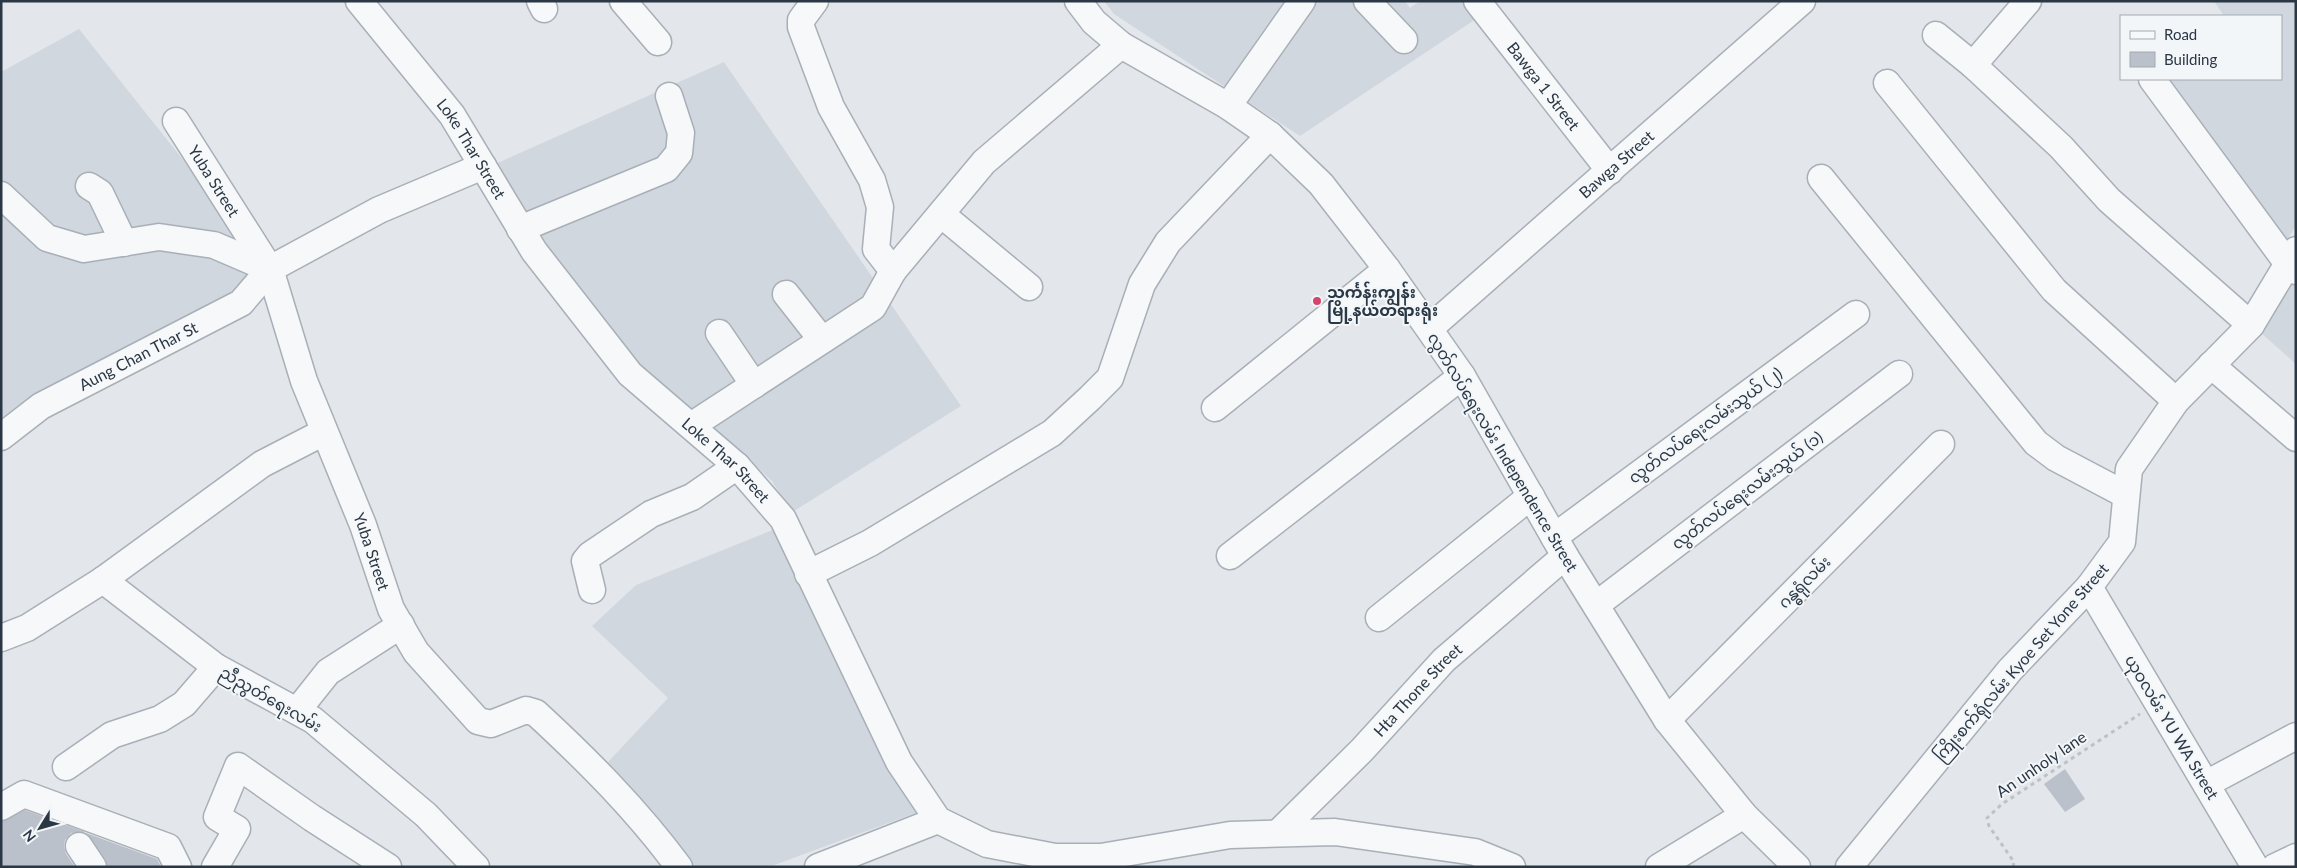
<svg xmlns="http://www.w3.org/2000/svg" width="2297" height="868" viewBox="0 0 2297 868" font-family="Lato,'Noto Sans Myanmar',sans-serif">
<rect width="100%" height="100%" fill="#e3e7ec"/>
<g fill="#d1d7de">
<path d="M1104,1H1405L1410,8L1420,1H1472L1482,15L1300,136L1114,14Z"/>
<path d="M2214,1H2296V226L2283,246L2163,83L2169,79H2281V16H2224Z"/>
<path d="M79,29L270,269L1,429V72Z"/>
<path d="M724,62L961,406L791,513L772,481L713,428L635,365L543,245L493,165Z"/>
<path d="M2296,273V364L2260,332Z"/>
<path d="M775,529L889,771L918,812L769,867H692L657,816L608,762L668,698L592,626L636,585Z"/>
</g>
<g fill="#bac1ca">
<path d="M2065,769L2085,799L2065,812L2044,784Z"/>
<path d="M25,810L85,832L71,833L65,840L64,846L66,854L75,867H1V822Z"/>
<path d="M86,833L157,859L161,867H108L105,859Z"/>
</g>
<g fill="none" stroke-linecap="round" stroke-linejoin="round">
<g stroke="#a8afb7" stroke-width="29">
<g id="minor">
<path id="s1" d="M359,1L452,115L534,251L630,374L737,466L783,519L899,762L938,820L987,844L1055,857H1101L1230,835L1335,832L1475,852L1512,867"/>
<path d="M540,1L544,9"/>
<path d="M623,1L658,42"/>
<path d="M815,1L801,20V27L831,107L872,180L880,207L876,249L893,271"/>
<path d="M1078,1L1094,22L1121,45L1228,106L1270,135L1321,184L1387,269L1462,376L1565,556L1667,720L1744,815L1797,867"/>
<path d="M1367,1L1404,40"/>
<path id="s2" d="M1477,1L1610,171"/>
<path d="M1936,35L1973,65L2061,147L2109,200L2251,325"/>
<path d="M1973,65L2028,1"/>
<path d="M2152,79L2288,264L2296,271"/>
<path d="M1887,83L2054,290L2176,401"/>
<path d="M1228,106L1302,1"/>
<path id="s3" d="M176,121L270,269L304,381L363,525L391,609L416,652L478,721L491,724L526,710L536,713C588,761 637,810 679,867"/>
<path d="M1821,178L2036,443L2056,458L2126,495"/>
<path d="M89,186L100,193L124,243"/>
<path d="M1,195L47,238L84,249L159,237L214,245L270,269"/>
<path d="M941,214L1029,287"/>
<path d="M520,229L666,169L679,153L681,133L669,96"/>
<path d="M786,294L822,340"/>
<path id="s4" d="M1430,328L1802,1"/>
<path d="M719,333L754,385"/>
<path d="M2211,365L2296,438"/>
<path d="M1215,408L1387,269"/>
<path d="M691,426L873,307L893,271L984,162L1121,45"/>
<path id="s5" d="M1,437L41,406L241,303L270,269L379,210L483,166"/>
<path d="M1554,537L1856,314"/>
<path d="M1230,556L1462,376"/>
<path d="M808,574L870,543L1052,433L1090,398L1110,378L1142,284L1168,242L1270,135"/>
<path d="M103,580L216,667L313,720L426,815L476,867"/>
<path d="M2089,587L2255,867"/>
<path d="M592,590L585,561L590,555L651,514L692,497L737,466"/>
<path d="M1596,605L1899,374"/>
<path d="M1379,618L1531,496"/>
<path d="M1,638L27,628L103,580L262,464L324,432"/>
<path d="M297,711L328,672L401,625"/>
<path d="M1667,720L1941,444"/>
<path d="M66,767L112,735L160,719L184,704L216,667"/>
<path d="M2206,784L2296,736"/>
<path d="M1,807L24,794L168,847L178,867"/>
<path id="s6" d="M1278,833L1362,750L1444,660L1565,556"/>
<path d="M79,846L93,867"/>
<path d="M215,867L237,829L217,817L238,766L312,818L388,867"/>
<path d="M818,867L938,820"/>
<path d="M1659,867L1744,815"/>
<path d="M1849,867L2010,670L2089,587L2122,542L2129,469L2176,401L2251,325L2296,250"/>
<path d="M2275,867L2296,857"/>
</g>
</g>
<path stroke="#bdc2c7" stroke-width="3" stroke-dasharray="4 4" stroke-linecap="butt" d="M2013,867L2014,862L1989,826L1987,818L2002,804L2140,714"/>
<use href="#minor" stroke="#f6f8f9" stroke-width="26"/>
</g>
<circle fill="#d3466b" stroke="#f3f6f9" stroke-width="2" cx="1317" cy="301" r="5"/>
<g text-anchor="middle" stroke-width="4" stroke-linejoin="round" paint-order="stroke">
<g font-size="16" fill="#2a3745" stroke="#f3f6f9">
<text dy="6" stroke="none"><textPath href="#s2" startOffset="108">Bawga 1 Street</textPath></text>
<text dy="6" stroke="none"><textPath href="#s1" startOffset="186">Loke Thar Street</textPath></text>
<text dy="6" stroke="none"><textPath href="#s4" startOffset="248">Bawga Street</textPath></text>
<text dy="6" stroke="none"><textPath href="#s3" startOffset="71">Yuba Street</textPath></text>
<text dy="6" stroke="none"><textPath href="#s5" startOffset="160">Aung Chan Thar St</textPath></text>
<text transform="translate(1705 425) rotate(-36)" y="6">လွတ်လပ်ရေးလမ်းသွယ် (၂)</text>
<text transform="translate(1503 452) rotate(59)" y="6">လွတ်လပ်ရေးလမ်း Independence Street</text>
<text dy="6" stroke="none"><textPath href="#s1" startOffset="591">Loke Thar Street</textPath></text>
<text transform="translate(1747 490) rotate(-37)" y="6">လွတ်လပ်ရေးလမ်းသွယ် (၁)</text>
<text dy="6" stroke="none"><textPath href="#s3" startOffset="476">Yuba Street</textPath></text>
<text transform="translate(1804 582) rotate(-45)" y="6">ဂန္ဓရုံလမ်း</text>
<text transform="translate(2021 662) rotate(-49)" y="6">ကြိုးစက်ရုံလမ်း Kyoe Set Yone Street</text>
<text dy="6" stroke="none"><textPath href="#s6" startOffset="200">Hta Thone Street</textPath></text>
<text transform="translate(271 699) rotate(30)" y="6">ညီညွတ်ရေးလမ်း</text>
<text transform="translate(2172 727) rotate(59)" y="6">ယုဝလမ်း YU WA Street</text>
<text transform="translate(2041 764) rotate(-34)" y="6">An unholy lane</text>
</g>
<g font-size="16" font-weight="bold" fill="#2a3745" stroke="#f3f6f9" text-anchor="start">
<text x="1327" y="298">သင်္ကန်းကျွန်း<tspan x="1327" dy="18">မြို့နယ်တရားရုံး</tspan></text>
</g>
</g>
<rect width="2297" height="868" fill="none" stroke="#2a3745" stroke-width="5"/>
<rect x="2120" y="15" width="162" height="65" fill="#f3f6f9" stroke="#a3aab1"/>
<rect x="2130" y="31" width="25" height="8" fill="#f6f8f9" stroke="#a3aab1"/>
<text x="2164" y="40" font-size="15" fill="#2a3745">Road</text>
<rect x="2130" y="52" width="25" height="15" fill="#bac1ca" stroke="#a3aab1"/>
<text x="2164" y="65" font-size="15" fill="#2a3745">Building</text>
<g transform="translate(40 828) rotate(233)" stroke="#f3f6f9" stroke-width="4" paint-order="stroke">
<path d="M0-4L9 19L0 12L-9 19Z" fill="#2a3745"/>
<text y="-8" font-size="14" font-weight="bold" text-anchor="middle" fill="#2a3745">N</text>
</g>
</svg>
